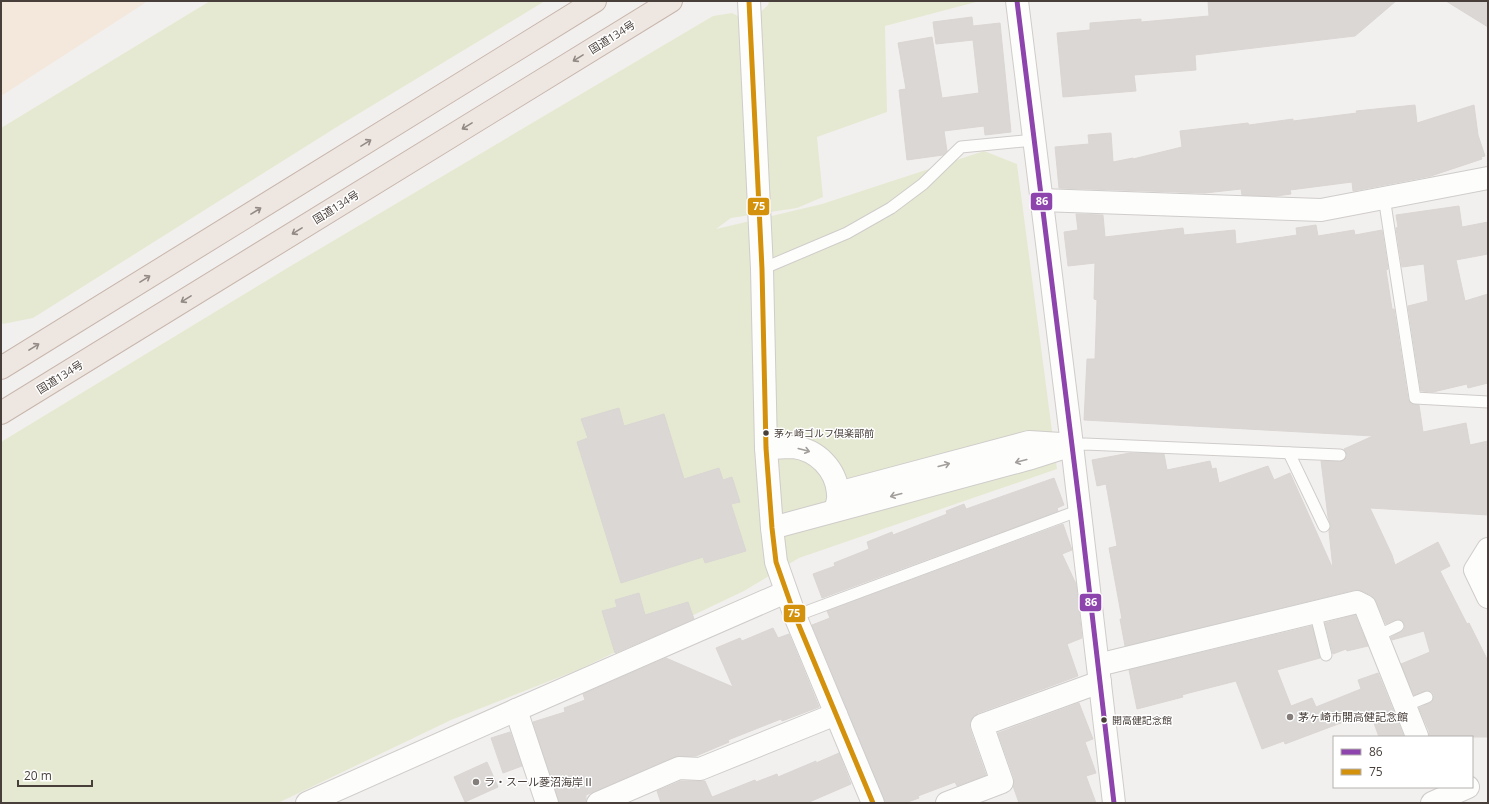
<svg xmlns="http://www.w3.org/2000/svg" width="1489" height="804" viewBox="0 0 1489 804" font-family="'Open Sans','Noto Sans JP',sans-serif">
<rect width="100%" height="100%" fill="#f2f0ee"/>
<g fill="#e6e9d1">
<path d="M210,1H545L340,125L33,318L3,324L1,322V128Z"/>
<path d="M769,1H980L885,26L887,112L817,137L823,197L797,208L731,218L716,229L822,204L984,151L1017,164L1057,469L799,558L744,591L580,669L451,720L278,803H1V442L289,267L713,16L732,13L750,22L768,5Z"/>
</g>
<path fill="#f3e8db" d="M1,1H148L1,96Z"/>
<g fill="#dad7d5" stroke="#dad6d4">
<path d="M1208,1H1396L1355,36L1195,55L1196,70L1134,75L1136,91L1063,97L1057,33L1090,30V23L1141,19V22L1209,16Z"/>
<path d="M1446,1H1488V27Z"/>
<path d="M972,17L973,26L1000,23L1011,132L985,135L984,126L944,131L947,151L943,155L907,160L899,90L906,89L898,43L932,37L942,98L979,93L973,40L936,44L933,22Z"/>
<path d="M1415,105L1417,123L1474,105L1478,135L1485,156L1481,157L1482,159L1431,176L1353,191L1352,182L1290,190L1291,194L1276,196L1242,195L1241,189L1205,193L1059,188L1055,147L1089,144L1088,135L1111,133L1113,162L1133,158V159L1182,147L1180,131L1248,123L1249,125L1293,119V121L1357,113L1356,111Z"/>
<path d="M1459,206L1462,227L1488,222V254L1456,260L1465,301L1488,294V383L1468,388L1467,384L1433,392L1421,391L1408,306L1428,301L1424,264L1402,267L1396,228L1398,227L1396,215Z"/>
<path d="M1076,214L1103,215L1105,237L1183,228L1184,235L1235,230L1236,244L1297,235L1296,228L1316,225L1318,236L1354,230L1355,235L1382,230L1388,269L1386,270L1392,309H1394L1408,399L1411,404L1419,405L1423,432L1466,423L1470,445L1488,441V515L1370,508L1392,555L1395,565L1438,542L1450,566L1440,571L1467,624L1469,623L1488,661V737H1429V731L1419,708L1432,702L1434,695L1432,692L1428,690L1414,695L1401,664L1430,652L1424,631L1392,640L1391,637L1404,630L1405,627L1404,623L1398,619L1386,624L1376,601L1371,595L1362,591L1354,590L1125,646L1120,619H1122L1109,548L1117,546L1106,484L1097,486L1092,460L1130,453L1164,454L1167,470L1210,461L1212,469L1216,468L1219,483L1268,466L1274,480L1290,473L1333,569L1329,531L1331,526L1328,517L1321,461H1343L1347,456L1346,452L1344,449L1373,436L1084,420L1087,359H1095L1097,300L1094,299L1095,263L1068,266L1064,232L1078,230Z"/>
<path d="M619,408L624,426L664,414L684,479L719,468L723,480L732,477L740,502L731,504L746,551L705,563L703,557L621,583L577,442L588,438L581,419Z"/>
<path d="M1054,478L1064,505L1057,508L1058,511L822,598L813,574L835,566L834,563L869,549L867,542L892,532L893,535L947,514L946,511L964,504L966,509Z"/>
<path d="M1063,524L1072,550L1062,554L1076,584L1082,638L1067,644L1078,676L978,713L973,717L970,722V729L986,775L957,786L955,782L918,796L919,798L905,803H886L812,625L830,618L827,611Z"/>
<path d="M639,593L645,615L688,602L694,619L615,653L602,611L617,607L615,600Z"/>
<path d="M1355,615L1368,646L1347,651L1346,649L1333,654L1325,623Z"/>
<path d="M1312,626L1320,658L1277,670L1291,706L1312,698L1316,707L1361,689L1358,680L1378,673L1404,737H1379L1370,712L1285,744L1284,741L1262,749L1236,681L1189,693L1182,695L1183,697L1137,709L1129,670Z"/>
<path d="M773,628L778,638L789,634L819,707L782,721L781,719L728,740L729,742L696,756L674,757L593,792L586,795V803H559L533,722L565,712L564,708L585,700L583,694L666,658L733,687L716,648L740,638L742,641Z"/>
<path d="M1079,703L1093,739L1085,742L1096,773L1086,776L1096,803H1019L1013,786L1014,778L998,733Z"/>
<path d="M510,732L522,766L503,773L491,738Z"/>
<path d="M839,753L851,784L807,803H661L657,791L681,781H705L712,797L755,780L756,782L777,774L778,777L816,761V763Z"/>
<path d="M487,762L498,787L465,802L454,777Z"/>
</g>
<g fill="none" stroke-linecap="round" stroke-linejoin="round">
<g stroke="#cfccca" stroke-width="13">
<g id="service">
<path d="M1384,197L1415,398L1488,402"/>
<path d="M762,269L847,233L891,208L923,184L961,147L1034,140"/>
<path d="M1072,445L1085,444L1340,455"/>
<path d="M1289,453L1324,526"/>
<path d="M1315,611L1326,655"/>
<path d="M795,616L1080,510"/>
<path d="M1377,636L1398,626"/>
<path d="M1405,706L1427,697"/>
</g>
</g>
<g stroke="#cfccca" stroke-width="24">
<g id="minor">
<path d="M749,1L762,269L766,448L772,528L776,562L795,616L873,803"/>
<path d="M1041,200L1321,210L1488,178"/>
<path d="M1072,445L1114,803"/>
<path d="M766,448C775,448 785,447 794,447C817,450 836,469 838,493C839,498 837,503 836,508"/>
<path d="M838,493L1029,442L1061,444"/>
<path d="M772,528L1028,459L1072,445"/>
<path d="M1488,549L1475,570L1488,597"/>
<path d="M1098,665L1357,602L1365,606L1417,736"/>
<path d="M516,710L547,803"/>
<path d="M307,803L516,710L786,592"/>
<path d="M598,803L679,768L700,769L836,714"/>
<path d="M947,803L1002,782L982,725L1100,682"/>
<path d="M1432,803L1468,787"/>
</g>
</g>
<g stroke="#cfccca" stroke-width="24">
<path id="tertiary" d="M1017,1L1072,445"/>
</g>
<g stroke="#c7b6ac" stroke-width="24">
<g id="trunk">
<path d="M1,368L595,1"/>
<path d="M1,413L671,1"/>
</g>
</g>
<use href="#service" stroke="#fdfdfc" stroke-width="11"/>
<use href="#minor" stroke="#fdfdfc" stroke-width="22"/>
<use href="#tertiary" stroke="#fdfdfc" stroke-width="22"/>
<use href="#trunk" stroke="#eee6e1" stroke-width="22"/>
<g stroke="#fff" stroke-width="8">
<path id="bus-1" d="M1017,1L1080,510L1114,803"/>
</g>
<g stroke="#fff" stroke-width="8">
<path id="bus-2" d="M749,1L762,269L766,448L772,528L776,562L795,616L873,803"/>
</g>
<use href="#bus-1" stroke="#8e44ad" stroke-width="5"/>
<use href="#bus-2" stroke="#d4910c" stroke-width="5"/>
</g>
<defs><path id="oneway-shaft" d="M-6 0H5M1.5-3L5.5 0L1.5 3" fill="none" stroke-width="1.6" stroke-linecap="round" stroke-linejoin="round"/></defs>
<g stroke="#938a85">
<use href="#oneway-shaft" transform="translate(578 58) rotate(148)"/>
<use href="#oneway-shaft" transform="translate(467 126) rotate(148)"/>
<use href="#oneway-shaft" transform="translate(366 143) rotate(-32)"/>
<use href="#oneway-shaft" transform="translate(256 211) rotate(-32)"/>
<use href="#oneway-shaft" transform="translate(297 231) rotate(148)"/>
<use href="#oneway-shaft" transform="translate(145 279) rotate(-32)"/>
<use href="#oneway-shaft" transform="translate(186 299) rotate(148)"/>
<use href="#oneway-shaft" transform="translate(34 347) rotate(-32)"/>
</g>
<g stroke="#a29e9b">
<use href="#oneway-shaft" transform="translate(804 450) rotate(15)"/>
<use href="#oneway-shaft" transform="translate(1021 461) rotate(165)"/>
<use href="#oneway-shaft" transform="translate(944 465) rotate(-15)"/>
<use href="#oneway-shaft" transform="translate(896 495) rotate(165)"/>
</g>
<g fill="#483f3a" stroke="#fff" stroke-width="1.5">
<circle cx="766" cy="433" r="3.5"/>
<circle cx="1104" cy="720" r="3.5"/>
</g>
<g fill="#847d79" stroke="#fff" stroke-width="1.5">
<circle cx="1290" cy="717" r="4"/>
<circle cx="476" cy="782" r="4"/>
</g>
<g text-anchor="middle" stroke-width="3" stroke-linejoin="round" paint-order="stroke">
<g font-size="10" fill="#483f3a" stroke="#fff" text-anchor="start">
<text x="774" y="437">茅ヶ崎ゴルフ倶楽部前</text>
<text x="1112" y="724">開高健記念館</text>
</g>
<g font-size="11" fill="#483f3a" stroke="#fff">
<text transform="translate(612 37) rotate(-32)" y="4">国道134号</text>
<text transform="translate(336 207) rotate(-32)" y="4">国道134号</text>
<text transform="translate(60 377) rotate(-32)" y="4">国道134号</text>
</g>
<g font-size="11" fill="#483f3a" stroke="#fff" text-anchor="start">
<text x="1298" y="721">茅ヶ崎市開高健記念館</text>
<text x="484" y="786">ラ・スール菱沼海岸Ⅱ</text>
</g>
</g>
<g stroke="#fff" stroke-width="1.5">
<rect x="1030" y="192" width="23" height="19" rx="4" fill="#8e44ad"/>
<rect x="747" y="197" width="23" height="19" rx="4" fill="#d4910c"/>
<rect x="1079" y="593" width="23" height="19" rx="4" fill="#8e44ad"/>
<rect x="783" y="604" width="23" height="19" rx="4" fill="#d4910c"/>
</g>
<g font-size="11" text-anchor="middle" font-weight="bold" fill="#fff">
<text x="1042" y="205">86</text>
<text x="759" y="210">75</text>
<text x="1091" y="606">86</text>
<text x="794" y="617">75</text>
</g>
<rect width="1489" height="804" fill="none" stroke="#483f3a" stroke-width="4"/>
<rect x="1333" y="736" width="140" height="52" fill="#ffffff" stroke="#b6b2b0"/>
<rect x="1341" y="749" width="20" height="6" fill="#8e44ad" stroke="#b6b2b0"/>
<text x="1369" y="756" font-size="12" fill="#483f3a">86</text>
<rect x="1341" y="769" width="20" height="6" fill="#d4910c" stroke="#b6b2b0"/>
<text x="1369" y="776" font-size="12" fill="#483f3a">75</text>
<path d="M18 780v6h74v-6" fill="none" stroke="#483f3a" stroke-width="2"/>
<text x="24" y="780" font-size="12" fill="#483f3a" stroke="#ffffff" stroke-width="3" paint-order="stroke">20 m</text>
</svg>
